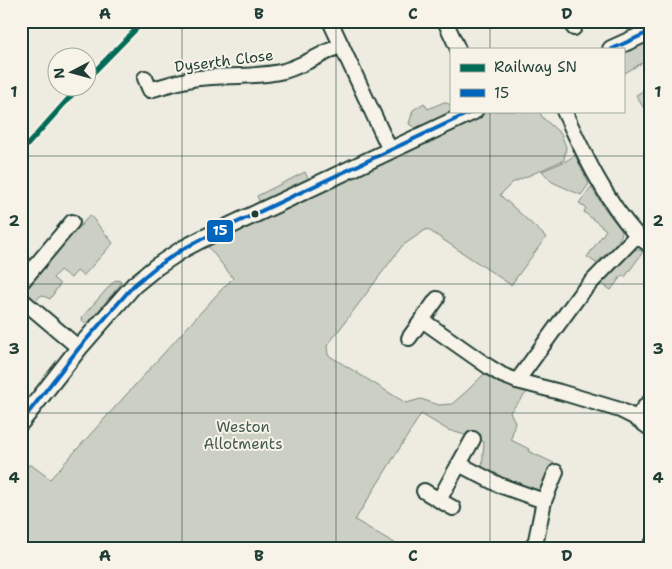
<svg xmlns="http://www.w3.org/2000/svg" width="672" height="569" viewBox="0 0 672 569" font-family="'Shantell Sans',sans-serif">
<rect width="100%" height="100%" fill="#eeece1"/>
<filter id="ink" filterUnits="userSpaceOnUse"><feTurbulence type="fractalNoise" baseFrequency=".02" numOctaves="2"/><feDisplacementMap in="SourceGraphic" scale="10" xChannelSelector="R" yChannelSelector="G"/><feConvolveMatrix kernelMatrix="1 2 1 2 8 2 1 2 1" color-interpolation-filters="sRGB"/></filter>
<g filter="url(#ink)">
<g fill="#cccfc4" stroke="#76867c">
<path d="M638,21H651V78L642,63L623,74V49L635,38L629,25Z"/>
<path d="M651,86V107H643L636,95Z"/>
<path d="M444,102L451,105V111H454L459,121L494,111H539L543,118L561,134L566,147L564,160L512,183L500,195L546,237L511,285L427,229L402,246L327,346L328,355L406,403L421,399L439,405L452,404L469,389L484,374L497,379L498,383L527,392L510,412L515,422L511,440L529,449L528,451L554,463C550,473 547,492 535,493L482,470L484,442L468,436L448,430L421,414L355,520L403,548H21V475L30,464L50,479L221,290L233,278L202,239L263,210L257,196L305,172L312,187L427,136L409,124L413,110L424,103L428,109Z"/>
<path d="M575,155L589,184L581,195L552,182L542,171L566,161Z"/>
<path d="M591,187L605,209L622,231C622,242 604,256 596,263L587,257L606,230L584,212L586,208L579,203Z"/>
<path d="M90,215L113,243L83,276L77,271L71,278L60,270L53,278L60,284L50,299L41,295L36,301L24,289Z"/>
<path d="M637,249L643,252L625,277L622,275L611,290L602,284L601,281L631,251Z"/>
<path d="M117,280L120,281L121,283L120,285L88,323H84L82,320L83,316L114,281Z"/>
</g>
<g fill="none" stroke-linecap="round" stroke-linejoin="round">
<g stroke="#1f3d34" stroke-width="18">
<g id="minor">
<path d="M330,21L390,150"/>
<path d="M445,21L458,49"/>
<path d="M570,21L574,28"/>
<path d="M145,78L150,90C166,85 182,80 199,78C227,75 256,78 284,71C304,65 322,54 341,45"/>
<path d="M564,111C584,154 604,198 636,234C640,239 646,242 651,246"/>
<path d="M21,283L72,222"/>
<path d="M21,299L79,348"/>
<path d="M422,320L489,367L502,375L517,381L560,392L620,410L634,417L651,429"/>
<path d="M409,338L437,299"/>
<path d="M517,381L581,293L637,235"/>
<path d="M636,418L647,404"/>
<path d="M459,464L473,439"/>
<path d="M424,491L439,500L459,464L499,485L544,501L536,540L532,548"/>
<path d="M439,500L453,508"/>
<path d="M544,501L556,472"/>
<path d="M649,548L651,545"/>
</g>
</g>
<g stroke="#1f3d34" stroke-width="20">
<g id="tertiary">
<path d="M611,49L651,31"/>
<path d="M21,422L79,348L134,285L156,267L183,249L202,239L474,111"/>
</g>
</g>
<use href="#minor" stroke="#f7f3e8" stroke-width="14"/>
<use href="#tertiary" stroke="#f7f3e8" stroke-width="16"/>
<g stroke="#f7f3e8" stroke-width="8">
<g id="bus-1">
<path d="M612,49L651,31"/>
<path d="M21,422L79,348L134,285L156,267L183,249L202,239L473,111"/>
</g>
</g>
<use href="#bus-1" stroke="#0065bd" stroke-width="4"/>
<g stroke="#f7f3e8" stroke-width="9">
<g id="rail-1">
<path d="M88,78L144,21"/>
<path d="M21,152L78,88"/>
</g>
</g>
<use href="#rail-1" stroke="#006b56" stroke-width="5"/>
</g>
</g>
<path fill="none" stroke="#1f3d34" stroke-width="1" stroke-opacity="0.55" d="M182,21V548M336,21V548M490,21V49M490,111V548M21,156H651M21,284H651M21,413H651"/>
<circle fill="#1f3d34" stroke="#f7f3e8" stroke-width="2" cx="255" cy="214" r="4.5"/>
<g text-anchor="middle" stroke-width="4" stroke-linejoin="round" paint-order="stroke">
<g font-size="15" fill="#1f3d34" stroke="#f7f3e8">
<text transform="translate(224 61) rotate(-7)" y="5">Dyserth Close</text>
</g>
<g font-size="15" fill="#425a51" stroke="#f7f3e8">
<text x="243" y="432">Weston<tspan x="243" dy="17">Allotments</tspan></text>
</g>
</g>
<rect stroke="#f7f3e8" stroke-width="2" x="206" y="219" width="28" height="24" rx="5" fill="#0065bd"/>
<g font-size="14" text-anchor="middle" font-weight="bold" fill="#fff">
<text x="220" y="235">15</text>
</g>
<rect width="672" height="569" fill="none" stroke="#f7f3e8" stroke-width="55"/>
<rect x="450" y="48" width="175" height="65" fill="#f7f3e8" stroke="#a1aaa0"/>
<rect x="460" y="64" width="25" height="8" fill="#006b56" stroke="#a1aaa0"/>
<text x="494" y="72" font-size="15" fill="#1f3d34">Railway SN</text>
<rect x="460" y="89" width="25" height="8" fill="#0065bd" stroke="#a1aaa0"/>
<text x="494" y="98" font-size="15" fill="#1f3d34">15</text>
<g transform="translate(72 72) rotate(264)"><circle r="24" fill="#f7f3e8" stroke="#a1aaa0"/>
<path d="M0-4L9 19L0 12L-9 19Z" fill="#1f3d34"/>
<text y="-8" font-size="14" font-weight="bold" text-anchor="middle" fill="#1f3d34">N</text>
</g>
<rect x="28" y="28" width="616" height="514" fill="none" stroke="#1f3d34" stroke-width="2"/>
<g font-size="16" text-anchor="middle" font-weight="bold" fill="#1f3d34">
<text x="105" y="19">A</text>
<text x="259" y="19">B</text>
<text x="413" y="19">C</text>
<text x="567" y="19">D</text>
<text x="14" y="97">1</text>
<text x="658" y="97">1</text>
<text x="14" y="226">2</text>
<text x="658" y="226">2</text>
<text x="14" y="354">3</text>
<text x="658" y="354">3</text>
<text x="14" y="483">4</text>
<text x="658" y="483">4</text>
<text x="105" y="561">A</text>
<text x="259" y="561">B</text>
<text x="413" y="561">C</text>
<text x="567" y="561">D</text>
</g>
</svg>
